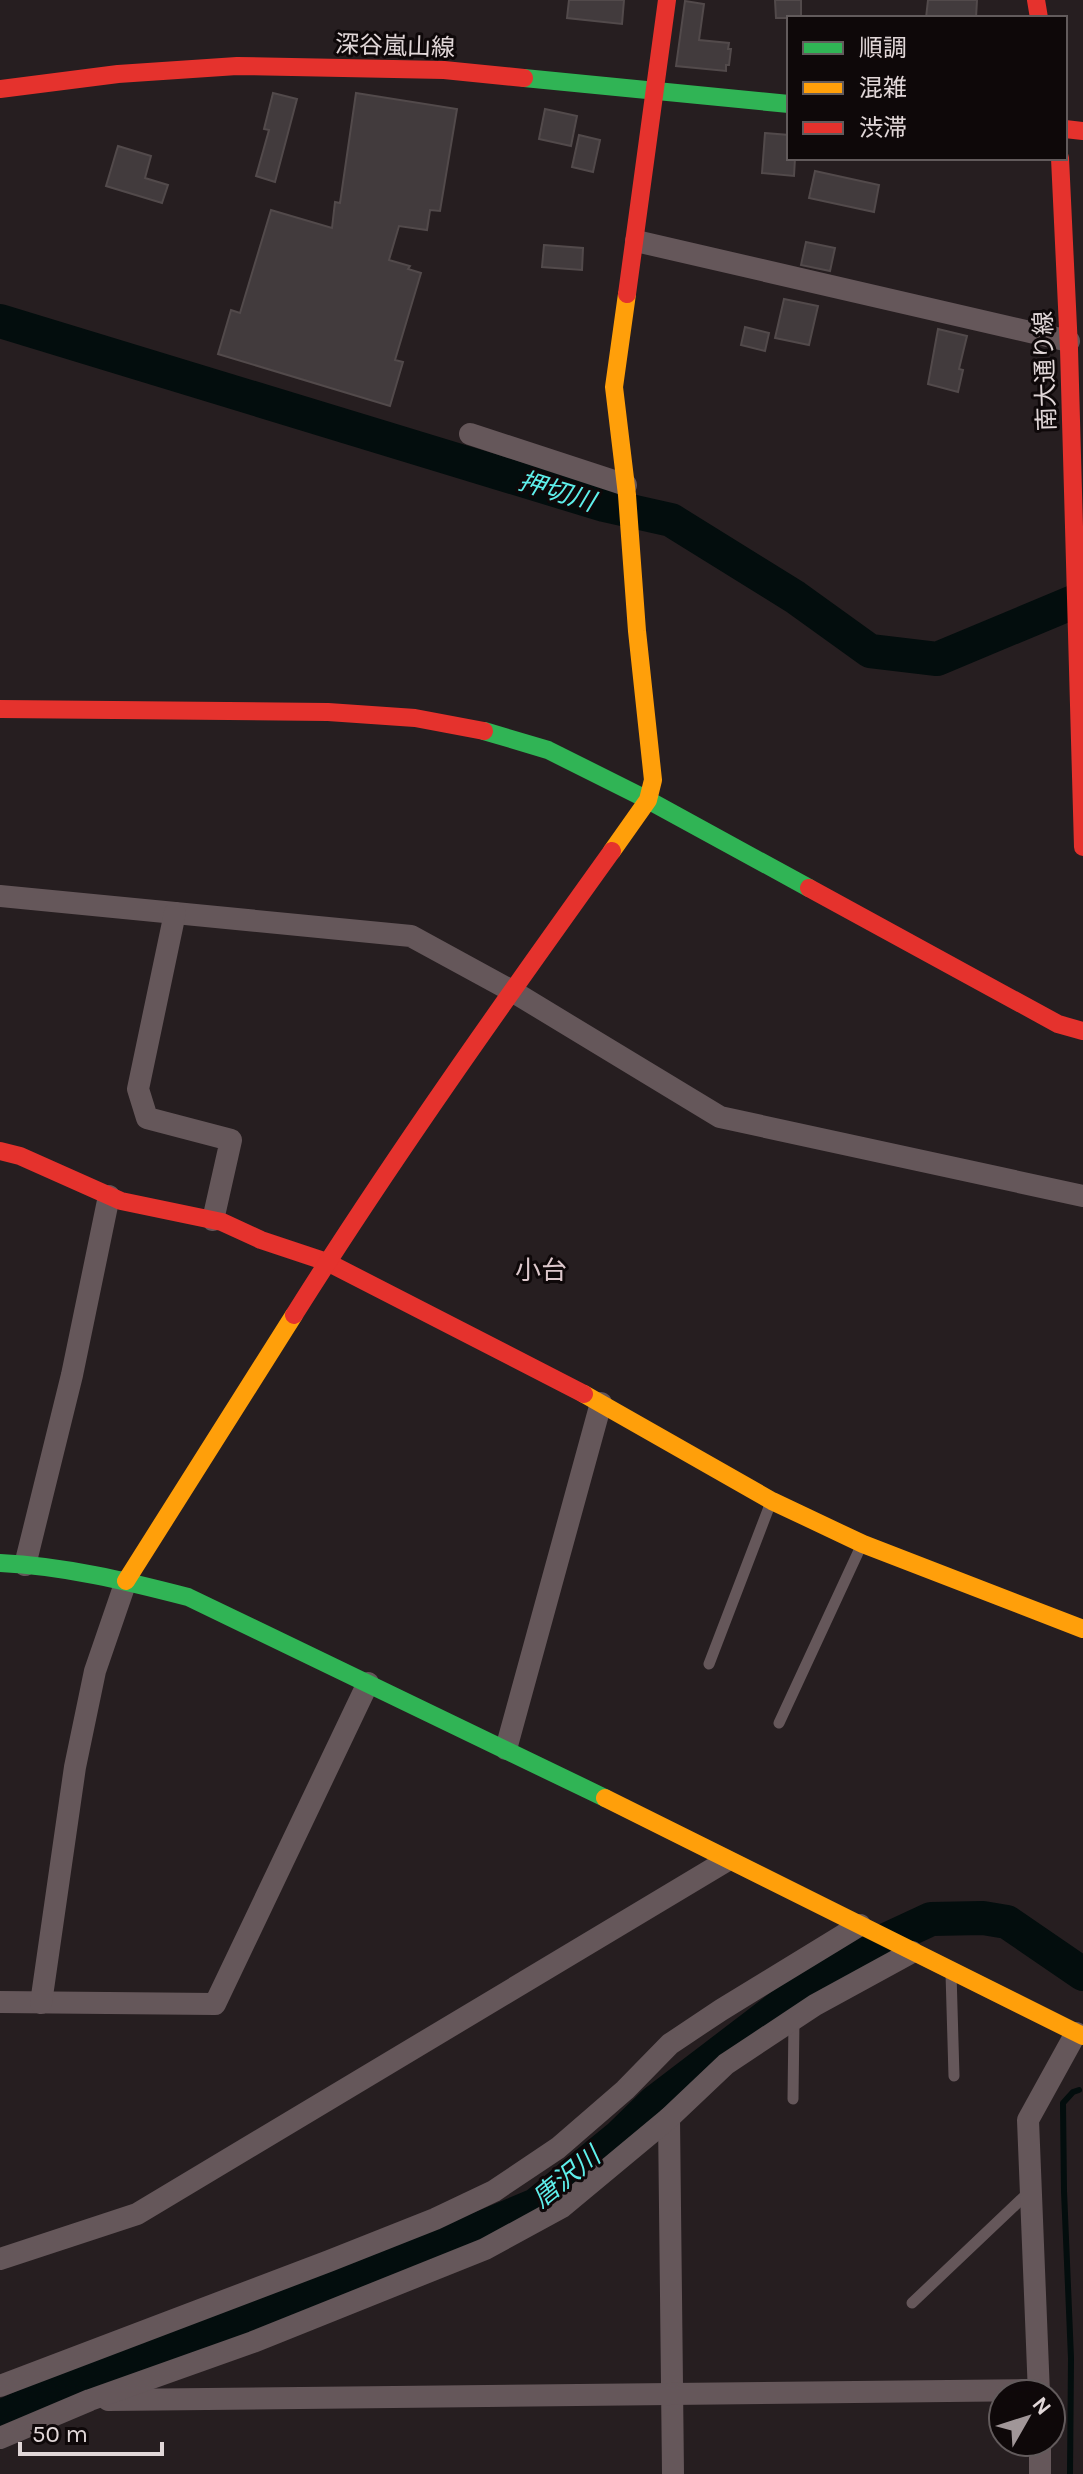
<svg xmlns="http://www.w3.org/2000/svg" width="1083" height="2474" viewBox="0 0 1083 2474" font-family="Karla,'Noto Sans JP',sans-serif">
<rect width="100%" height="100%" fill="#261e20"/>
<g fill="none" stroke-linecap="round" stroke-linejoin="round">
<path stroke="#030d0d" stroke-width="6" d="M1070,2474L1071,2358L1064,2191L1063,2103L1073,2092L1079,2090"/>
<g stroke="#030d0d" stroke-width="34">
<path d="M0,321L604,505L671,520L795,597L870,651L937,659L1083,598"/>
<path d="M0,2417L70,2386L353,2281L536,2205L619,2137L655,2102L802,1990L860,1952L931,1919L983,1918L1007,1922L1083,1974"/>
</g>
</g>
<g fill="#423b3d" stroke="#524a4b" stroke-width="2">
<path d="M569,0H624L622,24L567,18Z"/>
<path d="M775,0H801V18H776Z"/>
<path d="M928,0H977L976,18H926Z"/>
<path d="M685,1L704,4L699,40L729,43L728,49H731L729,65H726V71L676,66Z"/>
<path d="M273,93L297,99L275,182L256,176L269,130L264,129Z"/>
<path d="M356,93L457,109L440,211L430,210L427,230L399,226L389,260L410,266L408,269L421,273L395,360L403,362L390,406L218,354L231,310L240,313L271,210L332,228L335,202L340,203Z"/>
<path d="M545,109L577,116L571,146L539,139Z"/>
<path d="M765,133L789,135V158H795L794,176L762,173Z"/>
<path d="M579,135L600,140L593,172L572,167Z"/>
<path d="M118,146L151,156L145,178L168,185L162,203L106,186Z"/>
<path d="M815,171L879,185L874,212L809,198Z"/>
<path d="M806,242L835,248L830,271L801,265Z"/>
<path d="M544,245L583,248L582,270L542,267Z"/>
<path d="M784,299L818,306L809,345L775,338Z"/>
<path d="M745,327L769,333L765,351L741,345Z"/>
<path d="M938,329L967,336L959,369L963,370L958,392L928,384Z"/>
</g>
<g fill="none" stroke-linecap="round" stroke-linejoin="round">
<g stroke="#65575a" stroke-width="11">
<path d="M709,1664L771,1502"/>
<path d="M779,1723L862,1544"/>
<path d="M951,1973L954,2076"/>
<path d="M793,2099L794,2020"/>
<path d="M912,2303L1029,2192"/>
</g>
<g stroke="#65575a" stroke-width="22">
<path d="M636,241L1069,341"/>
<path d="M470,434L626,485"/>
<path d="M0,896L411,936L512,991L720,1117L1083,1196"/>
<path d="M175,913L138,1089L147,1118L231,1140L213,1220"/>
<path d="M25,1565L72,1375L109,1196"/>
<path d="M506,1749L601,1403"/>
<path d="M0,2002L215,2004L368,1683"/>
<path d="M41,2003L75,1767L95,1671L126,1581"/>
<path d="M669,2118L673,2474"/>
<path d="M0,2259L137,2214L726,1861"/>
<path d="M0,2386L329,2261L435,2219L494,2191L558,2148L625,2090L670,2044L721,2010L860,1925"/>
<path d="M1039,2394L1028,2120L1076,2033"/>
<path d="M108,2400L1039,2390"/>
<path d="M0,2438L90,2400L253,2342L485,2249L562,2207L669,2118L726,2064L815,2005L912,1952"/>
<path d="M1040,2442V2474"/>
</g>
<g stroke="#30b455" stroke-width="18">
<path d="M524,78L789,104"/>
<path d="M484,731L548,750L648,800L809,888"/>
<path d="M0,1563C64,1566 126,1581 188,1597L605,1798"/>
</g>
<g stroke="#ff9f0a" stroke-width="18">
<path d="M612,851L648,800L653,780L637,631L627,495L614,387L627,294"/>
<path d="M584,1394L772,1501L863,1544L1083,1629"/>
<path d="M126,1581L294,1315"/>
<path d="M605,1798L1083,2036"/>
</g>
<g stroke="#e5322d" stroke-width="18">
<path d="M1036,0L1039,18"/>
<path d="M0,89L118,74L237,66L444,70L524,78"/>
<path d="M1065,129L1083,131"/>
<path d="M1060,158L1069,349L1083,847"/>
<path d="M627,294L667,0"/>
<path d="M0,709L328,712L415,718L484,731"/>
<path d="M809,888L1058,1024L1083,1031"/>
<path d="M0,1151L20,1156L121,1201L222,1222L261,1240L327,1262L584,1394"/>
<path d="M294,1315C394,1156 503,1003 612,851"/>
</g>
</g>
<g text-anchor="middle" stroke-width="6" stroke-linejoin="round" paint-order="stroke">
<g font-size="24" fill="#e1d7d8" stroke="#0e0809">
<text transform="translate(395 46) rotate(2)" y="8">深谷嵐山線</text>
<text transform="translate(1045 371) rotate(-92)" y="8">南大通り線</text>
</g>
<g font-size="26" font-style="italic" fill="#5eefeb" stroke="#0e0809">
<text transform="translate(557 491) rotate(17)" y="9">押切川</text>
<text transform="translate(566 2177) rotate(-39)" y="9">唐沢川</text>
</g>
<g font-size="26" fill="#ddc8cc" stroke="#0e0809">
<text x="541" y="1279">小台</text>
</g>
</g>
<rect x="787" y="16" width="280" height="144" fill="#0e0809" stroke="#625b5c" stroke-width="2"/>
<rect x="803" y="42" width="40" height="12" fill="#30b455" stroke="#625b5c" stroke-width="2"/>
<text x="859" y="56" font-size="24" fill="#e1d7d8">順調</text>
<rect x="803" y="82" width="40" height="12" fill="#ff9f0a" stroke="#625b5c" stroke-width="2"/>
<text x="859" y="96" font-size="24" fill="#e1d7d8">混雑</text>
<rect x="803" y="122" width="40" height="12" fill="#e5322d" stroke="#625b5c" stroke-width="2"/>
<text x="859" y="136" font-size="24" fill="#e1d7d8">渋滞</text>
<g transform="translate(1027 2418) rotate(51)"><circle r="38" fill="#0e0809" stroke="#625b5c" stroke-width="2"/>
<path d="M0-6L14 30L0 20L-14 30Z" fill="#a09698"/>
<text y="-12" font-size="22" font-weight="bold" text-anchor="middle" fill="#e1d7d8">N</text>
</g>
<path d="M20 2442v12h142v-12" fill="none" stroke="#e1d7d8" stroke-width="4"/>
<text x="32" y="2442" font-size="24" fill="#e1d7d8" stroke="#0e0809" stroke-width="6" paint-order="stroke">50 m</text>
</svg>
